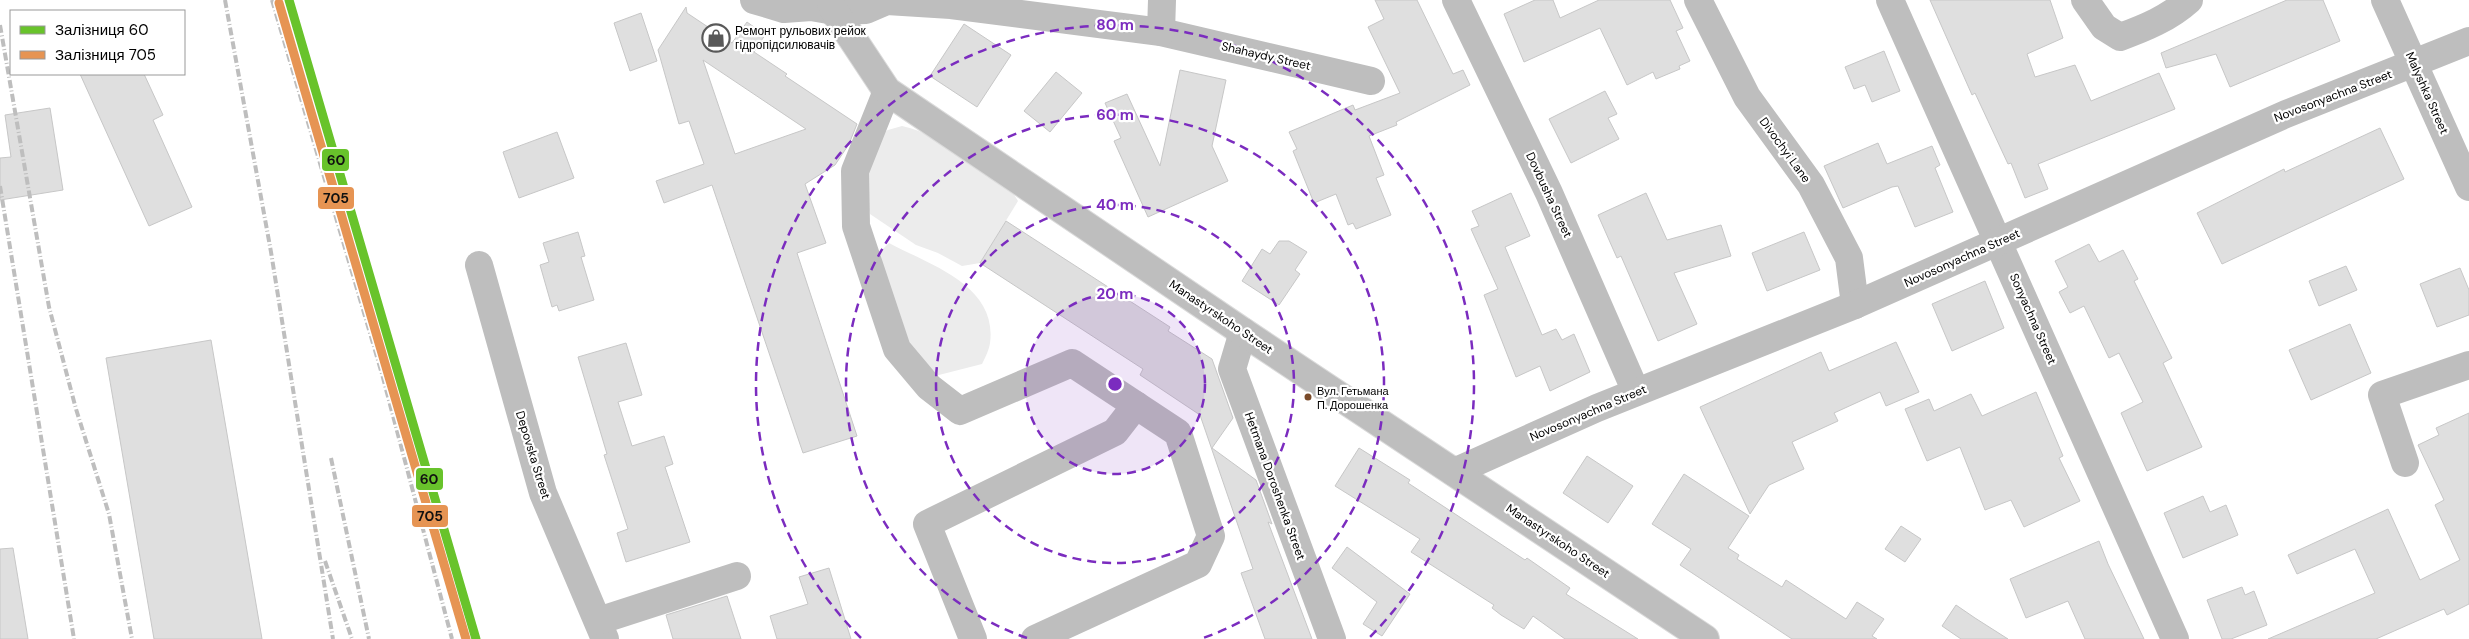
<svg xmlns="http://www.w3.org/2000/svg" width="2469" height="639" viewBox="0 0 2469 639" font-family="'DM Sans',sans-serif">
<rect width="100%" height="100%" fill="#fff"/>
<g fill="#ececec">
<path d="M902,126C944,135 978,171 1013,193L1018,201L980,263L962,266L938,253L916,245L870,214L865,194L875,136L888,130Z"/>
<path d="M889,243C928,264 998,285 990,343C989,350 985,358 982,364L935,376L919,364L882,284L881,251Z"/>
</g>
<g fill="#dfdfdf" stroke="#c7c7c7" fill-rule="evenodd">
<path d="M1375,0H1417L1453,74L1463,70L1470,85L1396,122L1397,125L1369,136L1384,175L1376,178L1391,215L1356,229L1353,223L1348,225L1336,194L1314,203L1293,151L1297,149L1289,132L1353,105L1355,110L1400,93L1368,27L1384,19Z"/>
<path d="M1535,0H1553L1560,18L1599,0H1670L1683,28L1676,31L1690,61L1679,66L1680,69L1656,79L1653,72L1627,85L1600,28L1524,62L1504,14Z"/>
<path d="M1930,0H2050L2063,38L2027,54L2035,77L2075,65L2091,101L2159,73L2175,109L2038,164L2048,189L2025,198L2011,163L2008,164L1975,93L1972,95Z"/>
<path d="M2287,0H2323L2340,41L2230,87L2216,54L2166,68L2161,53Z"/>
<path d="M686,7L687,13L732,43L747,22L765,35L754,52L787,74L785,76L857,124L849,144L835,165L805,184L826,243L797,253L857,436L803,453L712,185L664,203L656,181L704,164L689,121L679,124L658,50ZM703,60L806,129L735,154Z"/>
<path d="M641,13L657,61L630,71L614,23Z"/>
<path d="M964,24L1011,55L977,107L930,76Z"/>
<path d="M1884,51L1900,91L1872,102L1865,85L1854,89L1845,67Z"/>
<path d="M1180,70L1226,80L1212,146L1228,181L1148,217L1114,141L1121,138L1105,103L1127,94L1160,166Z"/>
<path d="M1056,72L1082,93L1050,132L1024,111Z"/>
<path d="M80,74H144L163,115L153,120L192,207L149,226Z"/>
<path d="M1605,91L1617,114L1608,118L1619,139L1571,163L1549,119Z"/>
<path d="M50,108L63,190L0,200V158L11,157L5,115Z"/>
<path d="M2380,128L2404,179L2222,264L2197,213L2284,169L2285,172Z"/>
<path d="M557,132L574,178L519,198L503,152Z"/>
<path d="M1878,143L1887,164L1932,146L1940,165L1935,168L1953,212L1915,227L1898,186L1892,187L1843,208L1824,166Z"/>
<path d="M1511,193L1530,236L1505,247L1542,335L1556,329L1562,340L1574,334L1590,372L1550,391L1540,366L1516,377L1484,295L1498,289L1471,229L1479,226L1472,211Z"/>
<path d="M1646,193L1667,240L1721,225L1731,256L1674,273L1697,324L1658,341L1621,256L1617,258L1598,215Z"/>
<path d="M1006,221L1170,327L1168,331L1212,359L1233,418L1212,448L1256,480L1272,524L1268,522L1312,639H1265L1241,573L1253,569L1200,415L1140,375L1143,369L980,263Z"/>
<path d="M578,232L585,256L581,257L594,300L559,311L557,305L552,307L540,265L549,262L543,243Z"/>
<path d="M1804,232L1820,270L1767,291L1752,253Z"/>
<path d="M1279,241H1289L1307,252L1295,270L1300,274L1279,305L1242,281L1262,249L1270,254Z"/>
<path d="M2089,244L2099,262L2123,250L2138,279L2134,281L2172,358L2163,363L2202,447L2147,471L2121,413L2143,402L2119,353L2109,358L2084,306L2070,313L2059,292L2068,287L2055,261Z"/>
<path d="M2346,266L2357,290L2319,306L2309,281Z"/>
<path d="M2460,268L2469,290V315L2437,327L2420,284Z"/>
<path d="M1985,281L2004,328L1952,351L1932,304Z"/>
<path d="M2350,324L2371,373L2311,400L2289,350Z"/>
<path d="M211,340L262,639H154L106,358Z"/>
<path d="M1896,342L1919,392L1886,406L1880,392L1834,413L1838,421L1792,442L1804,469L1769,485L1750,514L1700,407L1821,352L1829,371Z"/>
<path d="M626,343L642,395L618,402L632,446L664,436L673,464L665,467L690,542L626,562L617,533L628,529L604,455L607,454L578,357Z"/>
<path d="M2036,392L2063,456L2059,458L2080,501L2024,527L2011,500L1985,510L1960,447L1927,461L1905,409L1929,399L1934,411L1971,394L1982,416Z"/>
<path d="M2469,413V604L2447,615L2444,609L2376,639H2268L2375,593L2355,549L2297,574L2288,555L2388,509L2420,580L2460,560L2435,505L2444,500L2418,445L2439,435L2436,428Z"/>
<path d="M1359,448L1410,480L1408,483L1525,560L1527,558L1570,588L1566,594L1638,639H1565L1533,616L1524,629L1501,615L1492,608L1494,605L1411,552L1420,539L1335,486Z"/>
<path d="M1587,456L1633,486L1608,523L1563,493Z"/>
<path d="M1684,474L1749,516L1728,548L1739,555L1737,559L1782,587L1786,580L1846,619L1857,602L1884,619L1872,636L1877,639H1792L1680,565L1691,549L1652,524Z"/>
<path d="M2203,496L2210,512L2226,505L2238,535L2183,558L2164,513Z"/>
<path d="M1901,526L1921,539L1905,562L1885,549Z"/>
<path d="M2099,541L2108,564L2144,639H2085L2068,601L2026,618L2010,579Z"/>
<path d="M1347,547L1410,594L1382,636L1363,624L1377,602L1332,568Z"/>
<path d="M13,548L28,639H0V549Z"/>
<path d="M829,568L851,639H777L770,616L808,604L799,577Z"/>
<path d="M2242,587L2245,595L2254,591L2267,625L2231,639H2222L2207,600Z"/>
<path d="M727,596L741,639H673L666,615Z"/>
<path d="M1956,605L1975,618L2008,639H1961L1942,626Z"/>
</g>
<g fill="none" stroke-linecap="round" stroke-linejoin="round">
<g stroke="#dbdbdb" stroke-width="30">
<path id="major" d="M830,0L834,11L887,91L1243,332L1705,639"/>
</g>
<g stroke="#bebebe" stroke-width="28">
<path d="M754,0L784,9L811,7L834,11L866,10L887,1L951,5L1161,32L1371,81"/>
<path d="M1456,0L1549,193L1636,392"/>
<path d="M1698,0L1747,97L1811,185L1849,258L1855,305"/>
<path d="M1890,0L2175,639"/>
<path d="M2085,0L2104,27L2120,37C2145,28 2169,18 2189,0"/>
<path d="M2385,0L2469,187"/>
<path d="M1161,32L1162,0"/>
<path d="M887,91L855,171L856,226L897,349L929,387L960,411L1072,363L1178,433L1211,536L1198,564L1035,639"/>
<path d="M479,265L543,493L605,639"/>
<path d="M1243,332L1232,369L1332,639"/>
<path d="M2405,463L2382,395L2469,365"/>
<path d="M1454,472L1597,408L1855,305L2286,114L2469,41"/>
<path d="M598,621L737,576"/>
<path d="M973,639L927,524L1115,432L1136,405"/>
</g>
<use href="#major" stroke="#bebebe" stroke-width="28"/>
<g stroke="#bebebe" stroke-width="4" stroke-dasharray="8 2.5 1 2.5" stroke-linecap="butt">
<path d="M225,0L271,252L333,639"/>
<path d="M272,0L382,374L452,639"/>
<path d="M0,25L49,307L76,409L109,514L132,639"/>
<path d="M0,186L74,639"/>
<path d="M331,458L369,639"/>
<path d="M325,561L352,639"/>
</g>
<g stroke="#fff" stroke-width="12">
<path id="rail-1" d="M289,0L476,639"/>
</g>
<g stroke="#fff" stroke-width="12">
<path id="rail-2" d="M279,3L466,639"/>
</g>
<use href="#rail-1" stroke="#68c32b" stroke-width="9"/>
<use href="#rail-2" stroke="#e69453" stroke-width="9"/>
</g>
<circle cx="1115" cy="384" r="90" fill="#7b2cbf" fill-opacity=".12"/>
<g fill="none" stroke="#7b2cbf" stroke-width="2.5" stroke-dasharray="9 6">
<circle cx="1115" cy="384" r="90"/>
<circle cx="1115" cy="384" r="179"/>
<path d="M1027 638A269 269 0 1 1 1203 638"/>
<path d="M861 638A359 359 0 1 1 1369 638"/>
</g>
<defs>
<g id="shop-ring" transform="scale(1.4375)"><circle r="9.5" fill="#fff" stroke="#595959" stroke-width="1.5"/><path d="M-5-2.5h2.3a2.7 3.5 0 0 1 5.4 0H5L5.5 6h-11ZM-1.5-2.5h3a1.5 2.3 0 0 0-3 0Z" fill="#595959"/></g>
</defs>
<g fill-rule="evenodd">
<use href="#shop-ring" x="716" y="38"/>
</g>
<circle fill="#7a4b2a" stroke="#fff" stroke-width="2" cx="1308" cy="397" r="4.5"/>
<g text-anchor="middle" stroke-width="4.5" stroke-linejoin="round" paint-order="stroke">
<g font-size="11" fill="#000" stroke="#fff" text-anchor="start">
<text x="1317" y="395">Вул. Гетьмана<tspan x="1317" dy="14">П. Дорошенка</tspan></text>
</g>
<g font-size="12" fill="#000" stroke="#fff" text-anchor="start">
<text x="735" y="35">Ремонт рульових рейок<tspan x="735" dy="14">гідропідсилювачів</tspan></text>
</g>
<g font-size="12" fill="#000" stroke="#fff">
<text transform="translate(1266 56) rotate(13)" y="4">Shahaydy Street</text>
<text transform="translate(2427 93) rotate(66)" y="4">Malyshka Street</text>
<text transform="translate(2333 96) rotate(-21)" y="4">Novosonyachna Street</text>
<text transform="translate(1785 150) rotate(54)" y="4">Divochyi Lane</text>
<text transform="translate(1549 195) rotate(65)" y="4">Dovbusha Street</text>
<text transform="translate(1962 258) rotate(-24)" y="4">Novosonyachna Street</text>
<text transform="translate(1221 317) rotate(34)" y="4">Manastyrskoho Street</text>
<text transform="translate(2033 319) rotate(66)" y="4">Sonyachna Street</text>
<text transform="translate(1588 413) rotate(-23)" y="4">Novosonyachna Street</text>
<text transform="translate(533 455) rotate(73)" y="4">Depovska Street</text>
<text transform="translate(1275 486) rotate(70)" y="4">Hetmana Doroshenka Street</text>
<text transform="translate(1558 541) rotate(34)" y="4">Manastyrskoho Street</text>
</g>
</g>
<circle cx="1115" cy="384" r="8" fill="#7b2cbf" stroke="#fff" stroke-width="2.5"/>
<g font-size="15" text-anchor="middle" font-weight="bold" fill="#7b2cbf" stroke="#fff" stroke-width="4.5" stroke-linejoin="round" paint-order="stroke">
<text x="1115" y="30">80 m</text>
<text x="1115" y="120">60 m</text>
<text x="1115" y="210">40 m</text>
<text x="1115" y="299">20 m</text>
</g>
<g stroke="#fff" stroke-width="2">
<rect x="321" y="148" width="29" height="24" rx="5" fill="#68c32b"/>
<rect x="317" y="186" width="38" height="24" rx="5" fill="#e69453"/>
<rect x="415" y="467" width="29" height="24" rx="5" fill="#68c32b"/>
<rect x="411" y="504" width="38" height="24" rx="5" fill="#e69453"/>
</g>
<g font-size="14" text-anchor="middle" font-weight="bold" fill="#111">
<text x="336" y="165">60</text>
<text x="336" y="203">705</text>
<text x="429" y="484">60</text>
<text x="430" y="521">705</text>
</g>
<rect x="10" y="10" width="175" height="65" fill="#ffffff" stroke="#999999"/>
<rect x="20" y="26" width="25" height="8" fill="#68c32b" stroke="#999999"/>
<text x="55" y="35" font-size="15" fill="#000000">Залізниця 60</text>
<rect x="20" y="51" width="25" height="8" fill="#e69453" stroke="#999999"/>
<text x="55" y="60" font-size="15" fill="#000000">Залізниця 705</text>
</svg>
